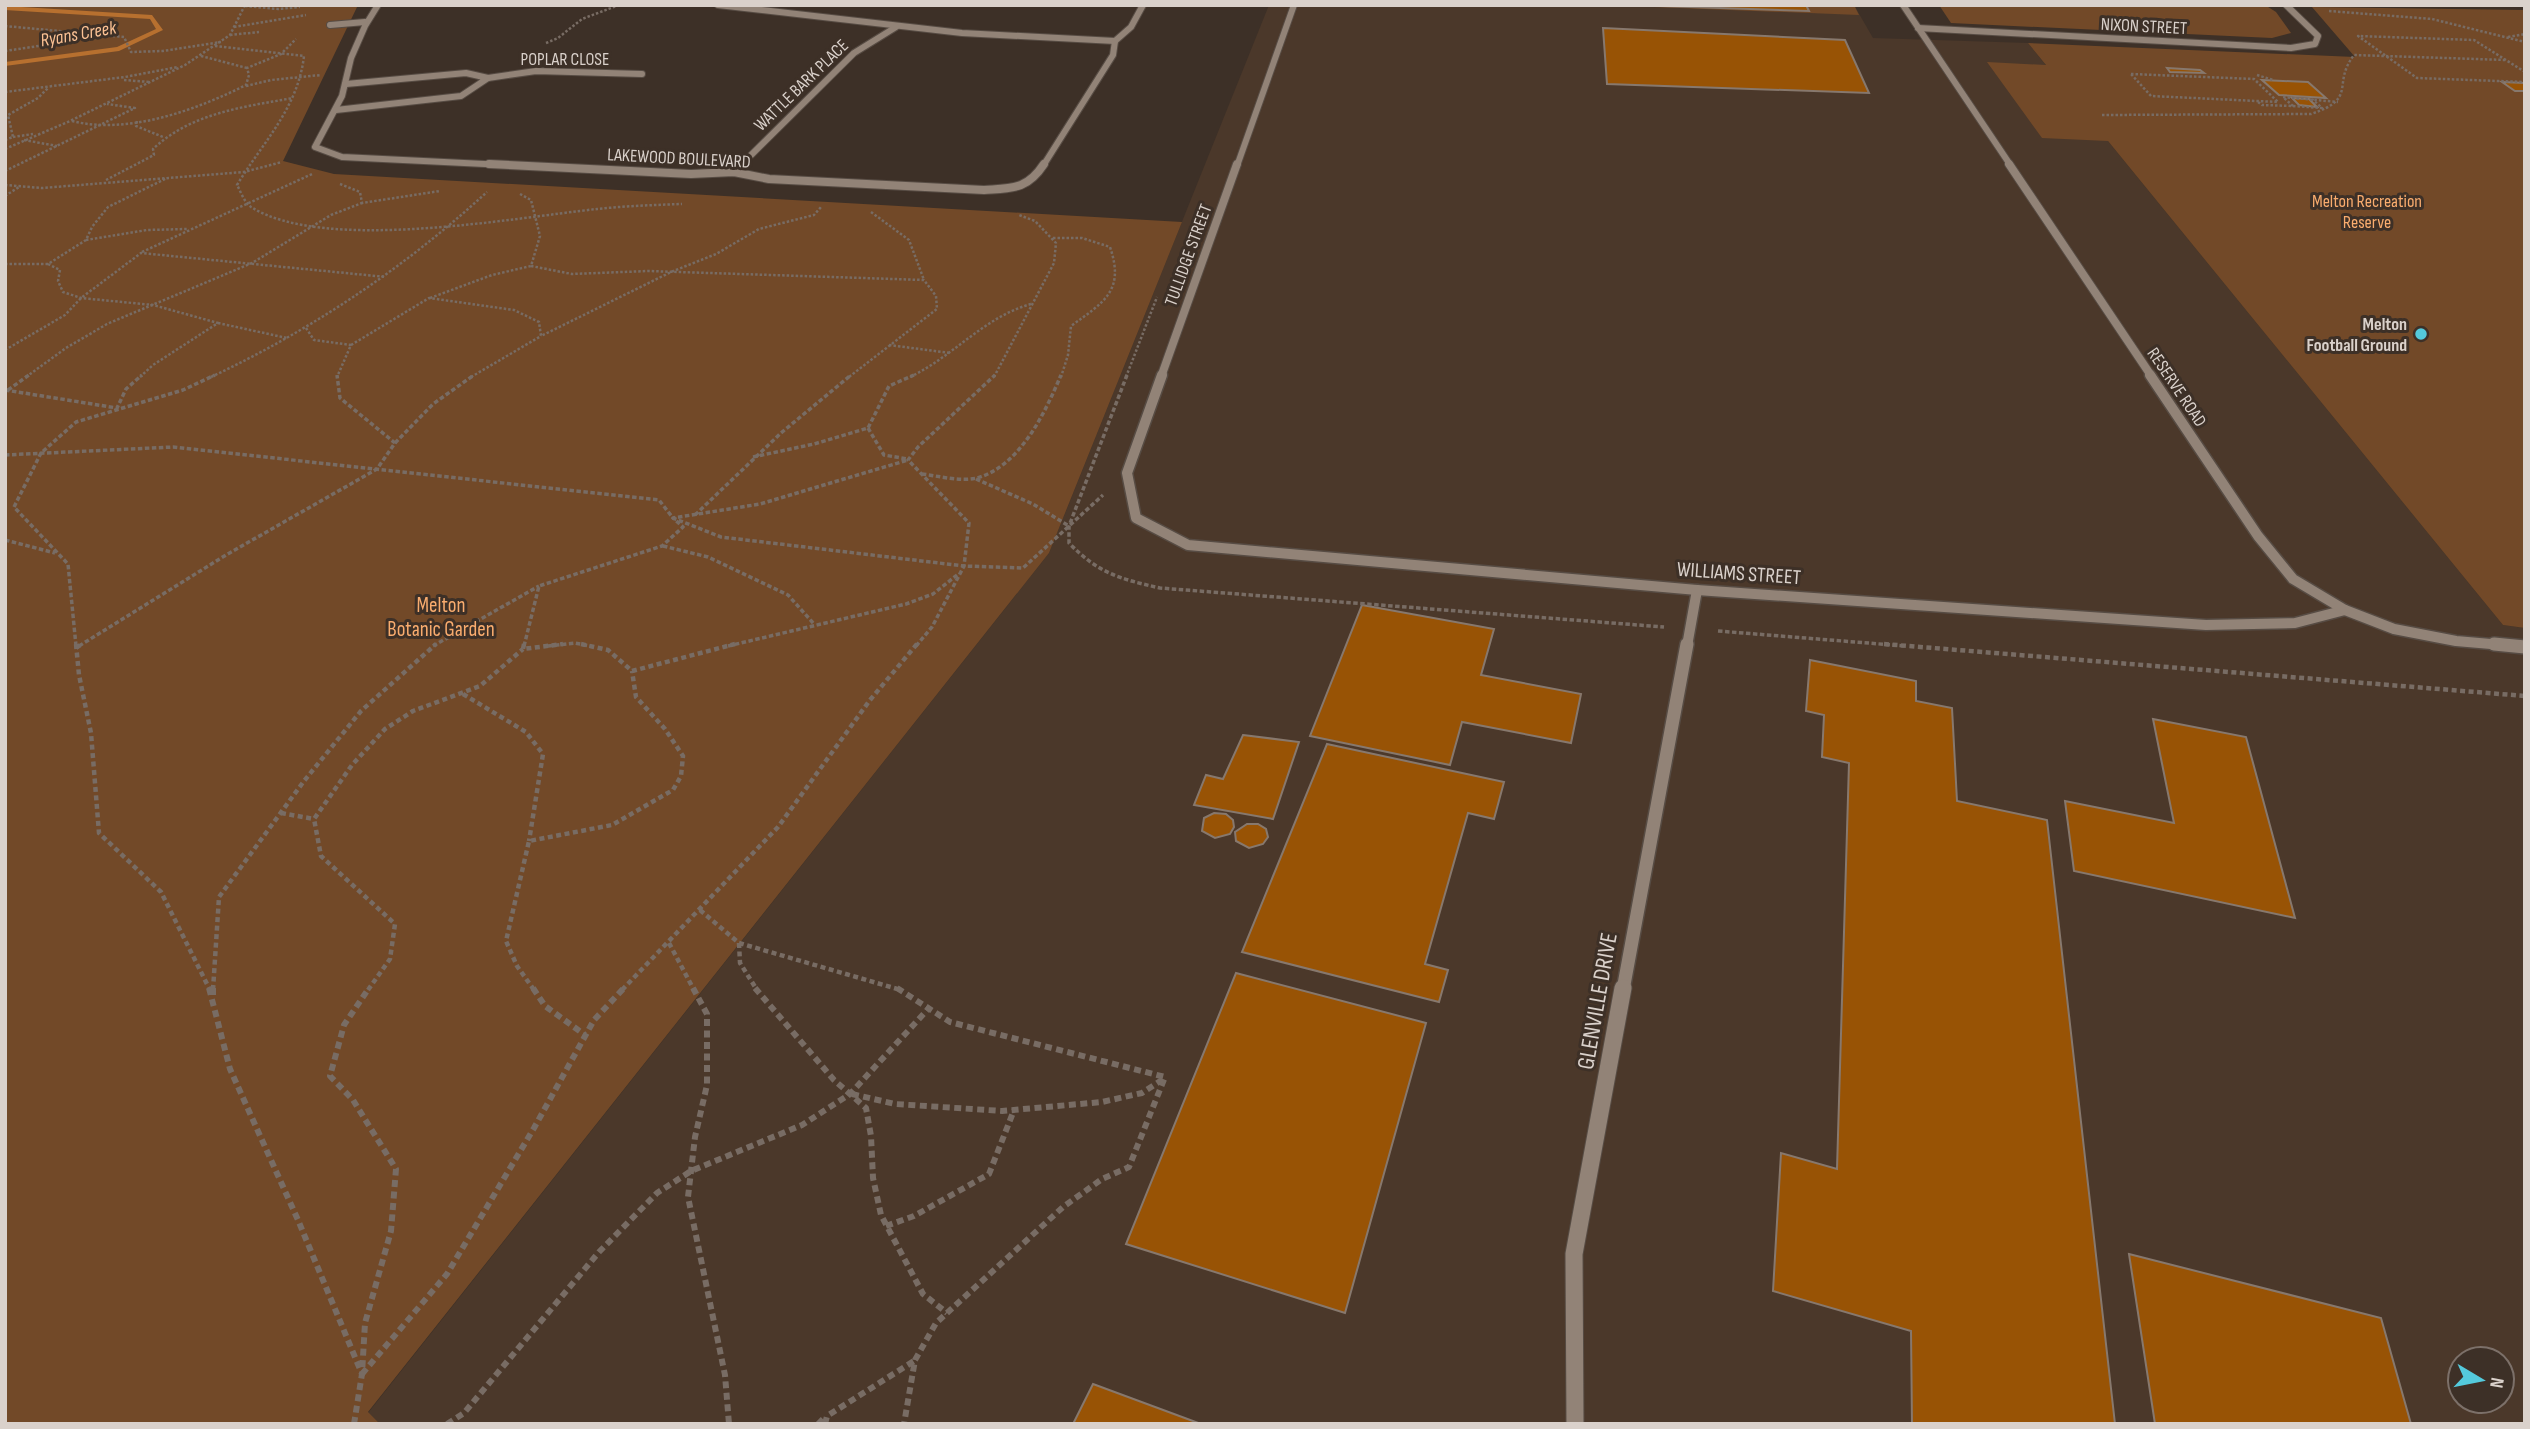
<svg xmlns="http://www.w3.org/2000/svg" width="2530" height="1429" viewBox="0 0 2530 1429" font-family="'Sofia Sans Condensed',sans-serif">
<rect width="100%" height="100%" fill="#3d3027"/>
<path fill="#4b382a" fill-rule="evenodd" d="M1269,5H1854L1873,38L2028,43L2503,625L2525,628V1424H380L368,1413L1049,553ZM2460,1359H2502V1401H2460Z"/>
<g fill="#724928">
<path d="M5,5H358L283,161L334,174L1182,222L1049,553L368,1412L380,1424H5Z"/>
<path d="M1604,5H1854L1859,15Z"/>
<path d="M1939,5H2265L2276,12L2291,33L2272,38L1951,23Z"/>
<path d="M2312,7L2525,10V628L2503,625L2108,141L2042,138L1987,62L2046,65L2028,43L2355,57Z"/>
</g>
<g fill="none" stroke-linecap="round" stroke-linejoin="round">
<path fill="#b7702f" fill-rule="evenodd" d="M5,6L152,15L163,30L119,51L5,66V62L117,47L156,29L150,19L5,10Z"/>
</g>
<g fill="#985305" stroke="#87786d" stroke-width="2">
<path d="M1661,5H1806L1809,11L1661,6Z"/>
<path d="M1603,28L1845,40L1869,93L1607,84Z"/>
<path d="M2167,68L2200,70L2204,73L2170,72Z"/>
<path d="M2262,80L2308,82L2326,98L2279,95Z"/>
<path d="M2502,82L2525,83V91H2515Z"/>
<path d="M2292,98L2309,99L2317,107L2299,105Z"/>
<path d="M1362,605L1494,629L1481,675L1581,694L1571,743L1462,722L1450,765L1310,736Z"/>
<path d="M1810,660L1916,681V701L1952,708L1957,801L2047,820L2115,1424H1912L1911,1331L1773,1291L1781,1153L1837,1169L1849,763L1822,757L1824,715L1806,711Z"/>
<path d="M2153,719L2246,737L2295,918L2074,871L2065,801L2174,823Z"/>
<path d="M1243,735L1299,742L1273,819L1194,805L1206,775L1223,779Z"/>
<path d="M1327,744L1504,782L1494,819L1468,813L1425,964L1448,970L1439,1002L1242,952Z"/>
<path d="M1214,813L1226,814L1233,820L1234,827L1230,834L1215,838L1202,831L1204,818Z"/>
<path d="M1247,824H1258L1266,829L1268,837L1263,844L1249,848L1236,841L1235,832Z"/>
<path d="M1236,973L1426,1023L1345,1313L1126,1244Z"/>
<path d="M2129,1254L2381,1318L2411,1424H2155Z"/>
<path d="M1093,1384L1201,1424H1073Z"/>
</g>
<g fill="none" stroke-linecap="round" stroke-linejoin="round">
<g stroke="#574c44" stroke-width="8">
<g id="minor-far4">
<path d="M378,5L365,26L351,58L342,96L315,147L342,157L525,166"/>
<path d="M718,5L962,33L1115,41"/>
<path d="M1903,5L2011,166"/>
<path d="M330,25L365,22"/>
<path d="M1918,28L2291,48L2315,44L2318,36L2286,5"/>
<path d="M488,78L536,71L642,74"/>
<path d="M336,110L461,96L488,78L466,73L346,84"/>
<path d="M740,166L854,53L896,27"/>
<path d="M1043,166L1113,55L1115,41L1131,27L1143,5"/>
<path d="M1237,166L1294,5"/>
</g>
</g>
<g stroke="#574c44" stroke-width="10">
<g id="minor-far3">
<path d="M489,164L691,174L734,172L769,179L984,190C1012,188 1027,190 1044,164"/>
<path d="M2009,164L2152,377"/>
<path d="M734,172L742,164"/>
<path d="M1161,377L1237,164"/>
</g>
</g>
<g stroke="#574c44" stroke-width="13">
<g id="minor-far2">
<path d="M1162,375L1127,473L1136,518L1188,545L1697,590L2206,625L2295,623L2345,610"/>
<path d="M2150,375L2258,536L2293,579L2345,610L2394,629L2456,641L2514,646"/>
<path d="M1687,646L1697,590"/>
</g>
</g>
<g stroke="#574c44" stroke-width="16">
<g id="minor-far1">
<path d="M2494,644L2525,647"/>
<path d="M1623,990L1687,644"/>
</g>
</g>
<g stroke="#574c44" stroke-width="19">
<path id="minor" d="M1575,1424L1574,1254L1623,988"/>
</g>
<g stroke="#786c64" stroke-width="2.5" stroke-dasharray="2.5 2" stroke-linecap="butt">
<path d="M245,6L278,9L300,7"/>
<path d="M2329,11L2432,19L2525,42"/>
<path d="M5,26L124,37L131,52L163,51L221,42"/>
<path d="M234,27L306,15"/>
<path d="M230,35L259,32"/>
<path d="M2508,37L2525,34"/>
<path d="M546,43L558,38L582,19L619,5"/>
<path d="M215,46L304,56C298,108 263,142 237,185C241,192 244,202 251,207C324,253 512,218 597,209C625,206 654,205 682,204"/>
<path d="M5,51L52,44L80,35"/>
<path d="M201,56L247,68"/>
<path d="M2525,72L2474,40L2358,36L2417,78L2525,82"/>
<path d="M2131,74L2254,79L2278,102L2151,96Z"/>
<path d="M2257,75L2273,80"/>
<path d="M124,80L150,82"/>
<path d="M246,86L271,80L321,75"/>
<path d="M5,92L125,77L178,67"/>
<path d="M2258,102L2262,105L2293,106L2283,97L2338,102"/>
<path d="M2293,106L2322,108L2312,99"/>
<path d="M2102,115L2311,114C2359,98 2331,85 2354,55L2506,60"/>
<path d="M72,121C128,135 196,110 246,85L249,75L247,68L281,54L296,39"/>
<path d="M137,121L136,126L163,137"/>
<path d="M13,137L33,134"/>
<path d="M5,140L13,137L8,115L38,98L48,88"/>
<path d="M24,140L57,146"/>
<path d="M5,149L70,121L185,65L230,35L245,5"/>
<path d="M5,171L135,108L107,104"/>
<path d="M106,180L154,155L153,149C191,113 243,107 293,98"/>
<path d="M340,184L360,192L362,203L440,191"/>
<path d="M5,185L42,188L244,172L282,162"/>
<path d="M520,194L531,200L540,236L531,266L572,274L648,271L924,280L936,296L937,309L849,377"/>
<path d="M5,196L19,187"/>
<path d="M871,212L909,240L924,280"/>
<path d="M1053,238H1082L1110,247C1125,291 1104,302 1071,326L1068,355L1061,377"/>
<path d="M86,240L147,230L187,229"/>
<path d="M142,252L312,174"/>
<path d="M5,264H48L86,240L92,227L108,207L167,178"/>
<path d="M48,264L60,270L58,281L63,292L81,298L153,305L218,323L153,365L140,377"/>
<path d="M430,298L492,275L531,266"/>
<path d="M218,323L287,338"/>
<path d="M306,328L314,340L351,345L337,377"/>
<path d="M351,345L429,298L514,310L539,322L541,336L671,272L716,254L759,229L814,215L821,207"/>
<path d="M889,345L950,353"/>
<path d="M5,350L65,315L81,298L141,253L386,277"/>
<path d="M26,377L66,348L107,324L252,263L331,215L362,203"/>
<path d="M211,377C313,329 404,268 487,192"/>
<path d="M471,377L541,336"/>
<path d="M910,377C954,356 984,317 1031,304"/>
<path d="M994,377L1054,263L1056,243L1035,221L1019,215"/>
<path d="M1126,377L1157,297"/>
</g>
<g stroke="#786c64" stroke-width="3.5" stroke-dasharray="4.5 2.5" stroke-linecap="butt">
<path d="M1127,375L1069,526V543C1098,573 1120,579 1160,588L1664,627"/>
<path d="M5,390L117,408L126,389L142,375"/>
<path d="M8,390L29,375"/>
<path d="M868,428L884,455L907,459"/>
<path d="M395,443L433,404L474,375"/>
<path d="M5,455L173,447L659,500L673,518L721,537L964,566L1023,568L1103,495"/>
<path d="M753,457L814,444L868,428L889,386L914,375"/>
<path d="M922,474C939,476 960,482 977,478C1020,466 1045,413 1061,375"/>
<path d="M976,479L1033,504L1069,526"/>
<path d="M695,515L781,433L851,375"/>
<path d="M5,540L55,553"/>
<path d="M663,546L708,557L788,595L814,624"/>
<path d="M1718,631L1905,646"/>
<path d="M76,646L68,564L14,507L41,453L76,422L183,390L215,375"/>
<path d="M79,646L226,555L377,469L395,443L340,398L337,375"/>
<path d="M433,646L539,586"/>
<path d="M524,646L539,586L662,546L683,527L673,518L760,504L908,460"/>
<path d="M548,646L575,643L590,646"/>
<path d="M728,646L906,604L933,594L957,575"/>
<path d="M916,646L932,627L964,566L969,523L908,460L918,447L995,375"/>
</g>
<g stroke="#786c64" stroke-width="4.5" stroke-dasharray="5 3.5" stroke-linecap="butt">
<path d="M76,644L79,675L91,733L99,833L161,892L210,990"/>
<path d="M524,644L523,649L563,644"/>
<path d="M581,644L608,650L632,671L735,644"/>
<path d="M1884,644L2525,696"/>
<path d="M76,648L82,644"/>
<path d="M463,694L526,732L543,754L529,841"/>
<path d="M281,813L314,819"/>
<path d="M700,910L739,943L901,990"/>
<path d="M669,943L694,990"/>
<path d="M739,943L740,963L757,990"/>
<path d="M213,990L219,897L304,781L361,711L436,644"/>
<path d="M368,990L390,959L395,924L321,856L314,819L352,765L385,729L413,711L480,686L523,649"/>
<path d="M534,990L517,966L506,941L529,841L612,825L673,790L681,776L683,756L665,729L636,697L632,671"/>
<path d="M622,990L778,827L870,700L917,644"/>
</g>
<g stroke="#786c64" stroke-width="6" stroke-dasharray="7 4.5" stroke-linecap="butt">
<path d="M209,988L230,1069L298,1220L362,1374"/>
<path d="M533,988L545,1006L585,1035"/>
<path d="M693,988L707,1014V1085L695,1137L688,1197L725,1375L729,1424"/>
<path d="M755,988L834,1080L866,1108L871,1136L873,1178L881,1215L923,1294L947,1313"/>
<path d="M897,988L950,1022L1165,1077L1129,1167L1102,1179L1063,1207L936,1323L915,1360L904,1424"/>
<path d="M213,995V988"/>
<path d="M852,1094L895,1104L1002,1111L1102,1102L1142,1093L1165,1078"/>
<path d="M886,1226L914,1216L989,1174L1014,1110"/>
<path d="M362,1374L447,1274L534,1128L594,1020L624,988"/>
<path d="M354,1424L362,1374L365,1323L391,1231L396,1169L353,1100L330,1076L344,1025L369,988"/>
<path d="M447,1424L464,1413L599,1252L657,1193L691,1171L802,1125L850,1094L929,1008"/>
<path d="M818,1424L826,1416"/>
<path d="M825,1424L827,1416L914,1361"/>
</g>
<use href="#minor-far4" stroke="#928377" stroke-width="6"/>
<use href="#minor-far3" stroke="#928377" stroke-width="8"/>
<use href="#minor-far2" stroke="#928377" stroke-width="10"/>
<use href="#minor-far1" stroke="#928377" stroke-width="13"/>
<use href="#minor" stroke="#928377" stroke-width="17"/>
</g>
<circle fill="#54cadc" stroke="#3d3027" stroke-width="2.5" cx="2421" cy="334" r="7"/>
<g text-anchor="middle" stroke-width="6" stroke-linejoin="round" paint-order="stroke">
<g font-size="18" fill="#dad1cb" stroke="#3d3027">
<text transform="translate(2144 26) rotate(3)" y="6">NIXON STREET</text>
<text x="565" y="65">POPLAR CLOSE</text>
<text transform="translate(801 85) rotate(-44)" y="6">WATTLE BARK PLACE</text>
<text transform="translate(679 158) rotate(3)" y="6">LAKEWOOD BOULEVARD</text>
<text transform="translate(1188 255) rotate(-70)" y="6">TULLIDGE STREET</text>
<text transform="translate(2177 387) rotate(56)" y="6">RESERVE ROAD</text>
</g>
<g font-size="18" fill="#f9ac6e" stroke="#3d3027">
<text x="2367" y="207">Melton Recreation<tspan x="2367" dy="21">Reserve</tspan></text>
</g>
<g font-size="18" font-weight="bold" fill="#dad1cb" stroke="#3d3027" text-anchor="end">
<text x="2407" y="330">Melton<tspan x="2407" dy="21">Football Ground</tspan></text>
</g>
<g font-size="19" font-style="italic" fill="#fcc294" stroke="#3d3027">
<text transform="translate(78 33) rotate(-10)" y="7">Ryans Creek</text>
</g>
<g font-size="21" fill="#dad1cb" stroke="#3d3027">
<text transform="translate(1739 573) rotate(4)" y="7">WILLIAMS STREET</text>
</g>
<g font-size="21" fill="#f9ac6e" stroke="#3d3027">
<text x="441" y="612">Melton<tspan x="441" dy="24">Botanic Garden</tspan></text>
</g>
<g font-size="24" fill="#dad1cb" stroke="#3d3027">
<text transform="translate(1597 1001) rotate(-80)" y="8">GLENVILLE DRIVE</text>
</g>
</g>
<rect width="2530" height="1429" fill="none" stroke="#dad1cb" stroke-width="14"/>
<g transform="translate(2481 1380) rotate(100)"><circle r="33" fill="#3d3027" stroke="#7c7069" stroke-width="2"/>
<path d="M0-5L12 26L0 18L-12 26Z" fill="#54cadc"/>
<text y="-10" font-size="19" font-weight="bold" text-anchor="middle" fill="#dad1cb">N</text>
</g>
</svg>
